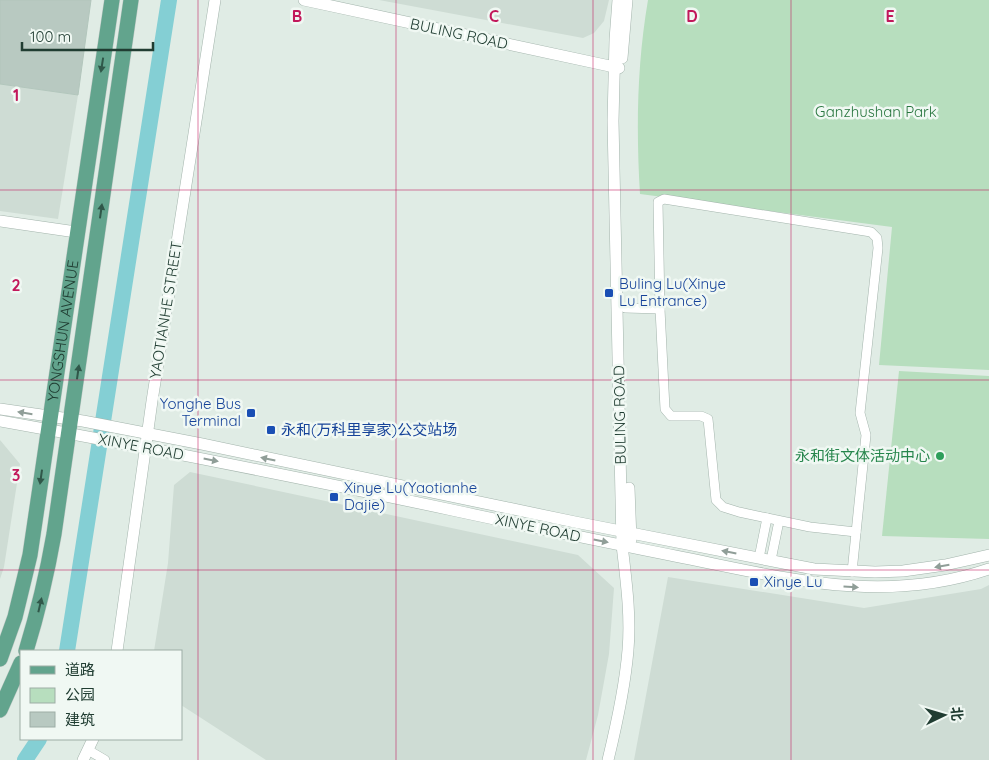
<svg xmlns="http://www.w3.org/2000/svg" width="989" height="760" viewBox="0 0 989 760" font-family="Quicksand,'Noto Sans SC',sans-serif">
<rect width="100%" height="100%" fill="#e0ece5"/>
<g fill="#cedcd4">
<path d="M379,0H609L604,21L594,33L583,38Z"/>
<path d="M0,84L78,95L58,219L0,211Z"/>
<path d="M0,440L20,464L4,567L0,579Z"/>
<path d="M190,472L578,555L614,588L609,654L598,715L586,760H266L181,705V651H154L168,563L174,485Z"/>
<path d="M668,577L864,608L981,589L989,585V760H634Z"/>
</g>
<g fill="#b7debe">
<path d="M648,0H989V370L879,365L892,227L640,194C636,129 637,64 648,0Z"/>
<path d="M899,371L989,376V539L882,536Z"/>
</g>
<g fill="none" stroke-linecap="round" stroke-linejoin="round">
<g stroke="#84cfd4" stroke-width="16">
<path d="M67,651L169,0"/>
<path d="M25,760L39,739"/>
</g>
</g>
<path fill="#b8c9c1" stroke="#b2c6bc" d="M0,0H91L78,95L0,84Z"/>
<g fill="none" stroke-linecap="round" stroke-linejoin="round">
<g stroke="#a3b4ac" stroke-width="10">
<g id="minor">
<path d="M625,308L660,309L658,202L664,199L871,232L877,238L878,248L860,413L866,435L852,572"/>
<path d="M660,309L665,409L671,416H701L708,419L716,500L723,507L739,512L810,527L856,532"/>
<path d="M759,558L767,518"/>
<path d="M771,560L779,521"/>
<path d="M88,750L105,760"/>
</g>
</g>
<g stroke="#a3b4ac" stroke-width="12">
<g id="tertiary">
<path d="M304,0L619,68"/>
<path d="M622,58L627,0"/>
<path d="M0,221L76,232"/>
<path d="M0,409L83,421L202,444L575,522L814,569L875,572L903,571L945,565L989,555"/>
<path d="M0,421C151,448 302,478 452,510C526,526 601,541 675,556C782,577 881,606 989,569"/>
<path d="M629,488L631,540"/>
<path d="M117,651L152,401L215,0"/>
<path d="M83,760L93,739"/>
<path d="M608,760C617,723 625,687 628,650C631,615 626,580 622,545L613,121L615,40L618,0"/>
</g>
</g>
<g stroke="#c1c9c6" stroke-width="16">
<g id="primary">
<path d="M26,651C38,612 47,574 54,534L131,0"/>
<path id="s1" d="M0,659L15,617L30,555L112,0"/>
<path d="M0,710L21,663"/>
</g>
</g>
<use href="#minor" stroke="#fff" stroke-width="9"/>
<use href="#tertiary" stroke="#fff" stroke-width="11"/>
<use href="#primary" stroke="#62a48d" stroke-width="15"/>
</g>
<defs><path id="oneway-solid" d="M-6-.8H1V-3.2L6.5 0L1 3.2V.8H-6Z" transform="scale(1.25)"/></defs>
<g fill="#305749">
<use href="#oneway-solid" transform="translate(102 65) rotate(99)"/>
<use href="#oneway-solid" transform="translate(101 211) rotate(-82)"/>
<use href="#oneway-solid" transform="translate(78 372) rotate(-82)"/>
<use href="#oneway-solid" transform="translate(41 477) rotate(98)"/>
<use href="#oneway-solid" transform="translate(40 605) rotate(-77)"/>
</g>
<g fill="#909e98">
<use href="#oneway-solid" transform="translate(25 413) rotate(-171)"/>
<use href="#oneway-solid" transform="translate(268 459) rotate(-168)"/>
<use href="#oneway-solid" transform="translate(211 460) rotate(11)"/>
<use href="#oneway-solid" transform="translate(601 541) rotate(11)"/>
<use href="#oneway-solid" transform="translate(729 552) rotate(-169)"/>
<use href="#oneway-solid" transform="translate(942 566) rotate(170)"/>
<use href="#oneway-solid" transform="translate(851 587) rotate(3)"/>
</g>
<path fill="none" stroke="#c2185b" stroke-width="1" stroke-opacity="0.55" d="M198,0V760M396,0V760M593,0V760M791,0V760M0,190H989M0,380H989M0,570H989"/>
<g fill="#1a4fb4" stroke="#f0f8f3" stroke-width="2">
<rect x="604" y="288" width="10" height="10" rx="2.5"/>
<rect x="246" y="408" width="10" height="10" rx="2.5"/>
<rect x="266" y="425" width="10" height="10" rx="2.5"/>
<rect x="329" y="492" width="10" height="10" rx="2.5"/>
<rect x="749" y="577" width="10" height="10" rx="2.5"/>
</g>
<circle fill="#2e9e5b" stroke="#f0f8f3" stroke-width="2" cx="940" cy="456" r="5"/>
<g text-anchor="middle" stroke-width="5" stroke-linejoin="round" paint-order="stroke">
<g font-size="15" fill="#203d32" stroke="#f0f8f3">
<text transform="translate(459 34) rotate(12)" y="5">BULING ROAD</text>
<text transform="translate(166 310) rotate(-81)" y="5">YAOTIANHE STREET</text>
<text dy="5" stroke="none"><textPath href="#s1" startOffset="335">YONGSHUN AVENUE</textPath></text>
<text transform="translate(620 415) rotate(-91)" y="5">BULING ROAD</text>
<text transform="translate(141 447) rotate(11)" y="5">XINYE ROAD</text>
<text transform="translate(538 528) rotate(12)" y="5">XINYE ROAD</text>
</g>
<g font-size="15" fill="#28763f" stroke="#f0f8f3">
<text x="876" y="117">Ganzhushan Park</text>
</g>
<g font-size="15" fill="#164399" stroke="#f0f8f3" text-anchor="start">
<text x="619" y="289">Buling Lu(Xinye<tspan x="619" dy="17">Lu Entrance)</tspan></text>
<text x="241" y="409" text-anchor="end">Yonghe Bus<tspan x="241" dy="17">Terminal</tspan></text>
<text x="281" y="435">永和(万科里享家)公交站场</text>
<text x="344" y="493">Xinye Lu(Yaotianhe<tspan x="344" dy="17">Dajie)</tspan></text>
<text x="764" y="587">Xinye Lu</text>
</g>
<g font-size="15" fill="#27864d" stroke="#f0f8f3" text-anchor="end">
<text x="930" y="461">永和街文体活动中心</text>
</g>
</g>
<g font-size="16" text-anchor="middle" font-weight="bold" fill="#c2185b" stroke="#f0f8f3" stroke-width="5" stroke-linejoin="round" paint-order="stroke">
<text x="297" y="22">B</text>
<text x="494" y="22">C</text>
<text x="692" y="22">D</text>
<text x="890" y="22">E</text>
<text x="16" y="101">1</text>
<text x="16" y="291">2</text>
<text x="16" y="481">3</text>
</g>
<rect x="20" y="650" width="162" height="90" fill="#f0f8f3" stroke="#9dada6"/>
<rect x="30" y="666" width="25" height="8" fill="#62a48d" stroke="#9dada6"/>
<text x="65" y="675" font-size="15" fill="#203d32">道路</text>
<rect x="30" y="688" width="25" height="15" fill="#b7debe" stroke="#9dada6"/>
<text x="65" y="700" font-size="15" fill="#203d32">公园</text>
<rect x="30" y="712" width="25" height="15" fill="#b8c9c1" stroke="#9dada6"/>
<text x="65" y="725" font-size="15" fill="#203d32">建筑</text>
<g transform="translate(944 715) rotate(85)" stroke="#f0f8f3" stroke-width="4" paint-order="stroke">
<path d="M0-4L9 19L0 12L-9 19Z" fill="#203d32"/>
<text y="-8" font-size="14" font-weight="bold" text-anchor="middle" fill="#203d32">北</text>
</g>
<path d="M22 42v8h131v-8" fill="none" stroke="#203d32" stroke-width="2.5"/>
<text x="30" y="42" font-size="15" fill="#203d32" stroke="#f0f8f3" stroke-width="4" paint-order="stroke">100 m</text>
</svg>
